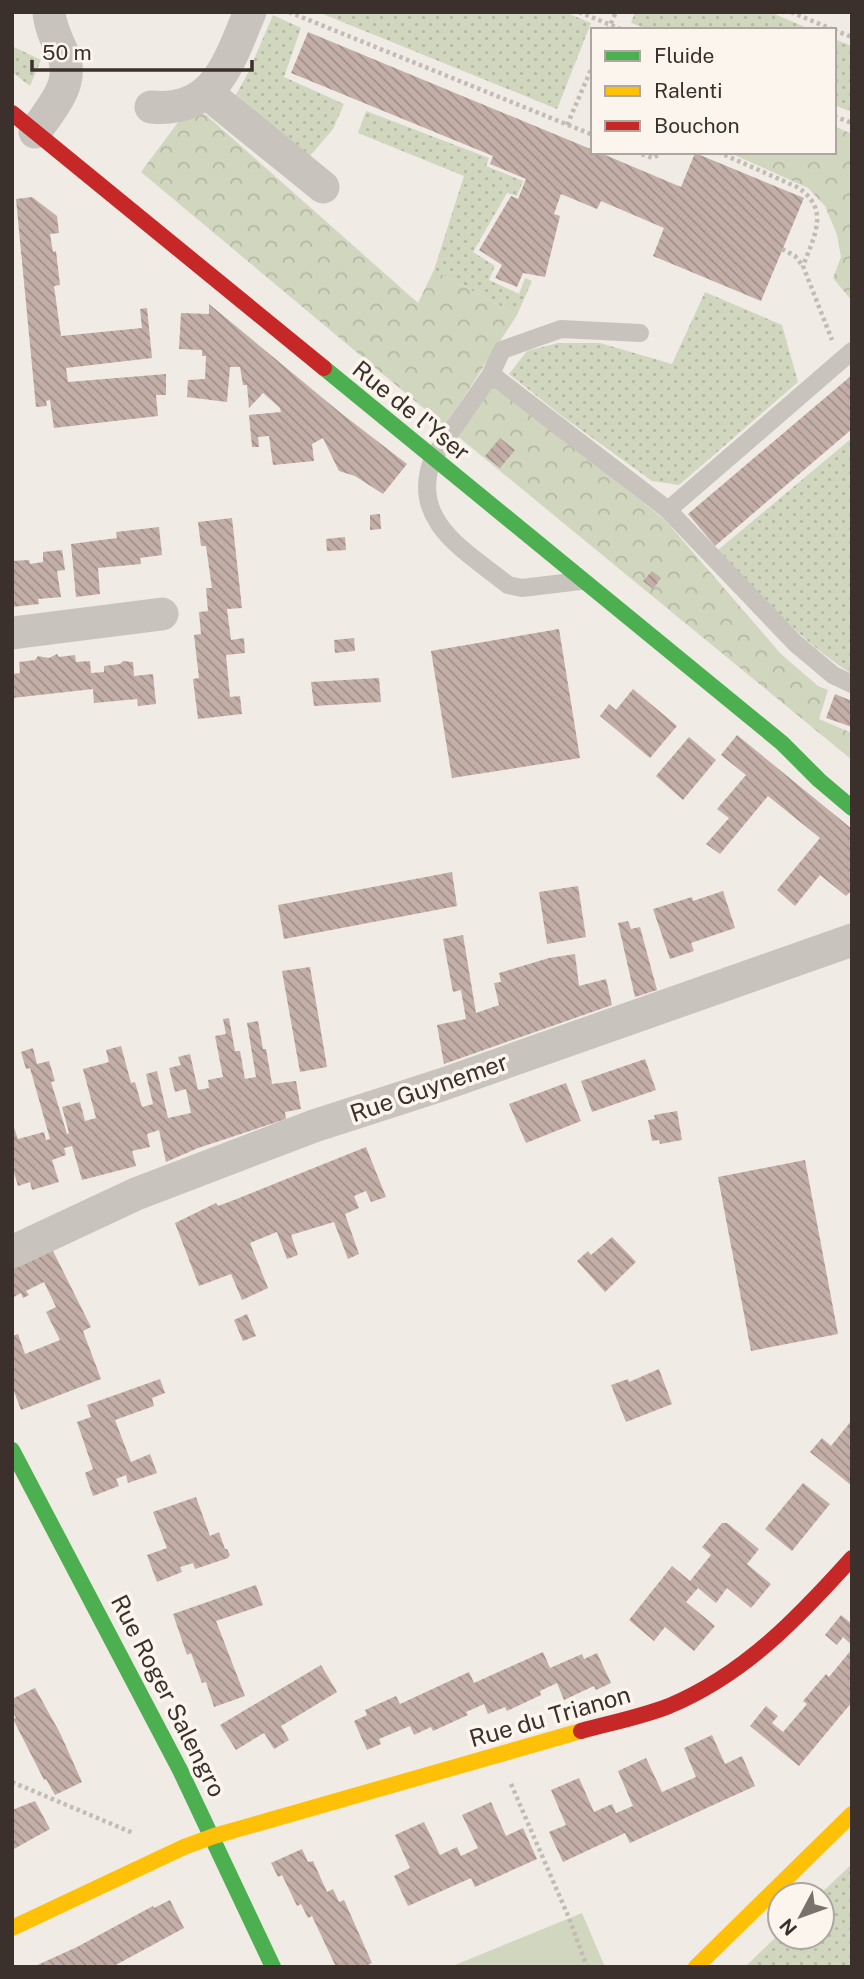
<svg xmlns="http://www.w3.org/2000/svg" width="864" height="1979" viewBox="0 0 864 1979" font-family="'Public Sans',sans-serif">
<defs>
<pattern id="grass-dots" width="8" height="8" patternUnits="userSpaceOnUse" patternTransform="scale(1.75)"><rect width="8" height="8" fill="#d1d6bf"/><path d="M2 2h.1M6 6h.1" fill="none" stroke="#b4b8a4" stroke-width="1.8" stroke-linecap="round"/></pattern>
<pattern id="forest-crowns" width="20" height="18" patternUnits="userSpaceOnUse" patternTransform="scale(1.75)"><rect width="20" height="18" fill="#d1d6bf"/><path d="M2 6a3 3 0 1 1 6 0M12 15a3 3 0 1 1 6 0" fill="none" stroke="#b4b8a4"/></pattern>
<pattern id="building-back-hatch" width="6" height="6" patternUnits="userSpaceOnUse" patternTransform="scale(1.75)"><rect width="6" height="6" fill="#c3afa7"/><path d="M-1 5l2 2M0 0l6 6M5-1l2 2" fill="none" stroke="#a08f88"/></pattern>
</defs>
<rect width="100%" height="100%" fill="#f0ebe5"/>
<g fill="url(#grass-dots)">
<path d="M318,12H565L591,23L557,109Z"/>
<path d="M635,12H770L812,30H649L631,23Z"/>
<path d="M273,15L301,28L284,77L344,104L333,129L304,163L231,104L249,71Z"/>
<path d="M834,39L852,46V112L834,105Z"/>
<path d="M12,46L41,60L30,86L12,72Z"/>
<path d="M366,111L489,158L486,166L523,181L517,196L507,193L473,252L495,266L489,280L519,294L525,278L532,281L517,315L434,270L464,176L358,133Z"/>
<path d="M705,292L782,325L798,382L679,485L652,481L562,416L509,374L527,351L558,343H600L672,364Z"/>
<path d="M852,438V674C800,641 760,595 718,550Z"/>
<path d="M852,1864V1965L745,1967L780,1933V1937H822V1895H819Z"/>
</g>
<g fill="url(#forest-crowns)">
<path d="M193,111L206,115L418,303L434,270L517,315L445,426L141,172L182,117Z"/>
<path d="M834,126L852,134V301L833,278L841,257L837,235L825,206L808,188L728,152H834Z"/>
<path d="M492,383L665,520L781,654L818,686L828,690L819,719L852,733V760L455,434Z"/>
</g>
<path fill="#d1d6bf" d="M582,1913L605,1967H453L455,1965Z"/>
<g fill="url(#building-back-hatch)">
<path d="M308,32L593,150V152H598L681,187L695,153L804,198L761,301L653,256L664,228L601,201L597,209L561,194L554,214L560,216L545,277L523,273L517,287L495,278L502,265L479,250L511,196L518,199L526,179L490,164L493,156L291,73Z"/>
<path d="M32,197L57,216L59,233L50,234L53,252L56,251L60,285L54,286L61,336L142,328L140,309L147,308L152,358L66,368L68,382L166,374V395H156L158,416L54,428L50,400L46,401L47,406L36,407L16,199Z"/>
<path d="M209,304L342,414L407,464L383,494L355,476L339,471L323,438L312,444L314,461L273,465L269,436L258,437L259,447H252L249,415L281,412L280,408L263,393L249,408L247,385H243L240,367H230L227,402L187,397L188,380L205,379L206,356H202V350L179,349L181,313L209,314Z"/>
<path d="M852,375V429L715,546L688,514Z"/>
<path d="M500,438L515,450L500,468L485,456Z"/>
<path d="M380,514L381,529L370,530V515Z"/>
<path d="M232,518L242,608L227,609L231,640L244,638L245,653L226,655L230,697L240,696L242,714L198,719L193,679L199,678L194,635L201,634L199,612L208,611L206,588H212L206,546H201L198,522Z"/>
<path d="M159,527L162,555L140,558L141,564L98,568L100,594L76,597L71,544L117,538L116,532Z"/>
<path d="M345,537L346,550L327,551L326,539Z"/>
<path d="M62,550L65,570L57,571L61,597L38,599L39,604L12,607V561L29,560L30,564L43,562V552Z"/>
<path d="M652,571L661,578L653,589L643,581Z"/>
<path d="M559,629L580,758L452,778L431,651Z"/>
<path d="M354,638L355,651L335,653L334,640Z"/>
<path d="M57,654L59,657L75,655L76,662L90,661L91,673L104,672V666L120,664L123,661L133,662L134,676L153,674L156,704L138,706L137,699L94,703L93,689L12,698V674L20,673L19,662L35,660L38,656L49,658Z"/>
<path d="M379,678L381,702L314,706L311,682Z"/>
<path d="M633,689L677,726L650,758L600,716L609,704L616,710Z"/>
<path d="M835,694L852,701V727L826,718Z"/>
<path d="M737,735L852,829V890L846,896L820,875L795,906L777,890L820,838L768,796L720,854L706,844L729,818L717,809L746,775L721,755Z"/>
<path d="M689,737L716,760L683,800L656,776Z"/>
<path d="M452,872L457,906L284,939L278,905Z"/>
<path d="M578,886L586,937L547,944L539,892Z"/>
<path d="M723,891L735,928L691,943L694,951L670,959L653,909L692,897L693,901Z"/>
<path d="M628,921L631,929L640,927L657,990L635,997L618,923Z"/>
<path d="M463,935L476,1013L499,1005L494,983L501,982L499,973L549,958L575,954L579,986L606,979L612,1005L444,1064L437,1025L466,1019L461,990L453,992L443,939Z"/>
<path d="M310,967L327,1067L300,1072L282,971Z"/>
<path d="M229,1018L235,1051H240L245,1079L256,1077L247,1023L258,1021L263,1049H266L272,1084L296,1081L301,1109L285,1112L286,1119L198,1148L166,1162L159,1130L147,1134L150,1147L132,1151L136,1166L82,1180L72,1146L64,1148L66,1155L52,1160L59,1182L32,1190L30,1182L18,1186L12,1166V1122L18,1139L44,1132L46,1140L50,1139L30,1068L26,1069L21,1052L33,1048L37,1064L49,1061L55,1081L51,1082L67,1134L69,1133L62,1107L80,1102L85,1121L96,1118L83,1069L109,1062L106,1050L121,1046L131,1083L135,1082L142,1107L153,1104L146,1074L157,1071L168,1118L191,1113L186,1089L175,1092L169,1068L181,1065L178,1057L190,1054L198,1090L209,1088L208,1080L223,1077L215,1036L226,1034L223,1019Z"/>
<path d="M645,1059L656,1090L592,1112L581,1081Z"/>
<path d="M566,1083L581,1121L526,1143L509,1104Z"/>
<path d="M677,1111L682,1140L660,1144L659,1140L652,1141L648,1120L655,1119L654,1115Z"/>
<path d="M366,1147L386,1197L371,1202L366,1191L354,1196L359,1208L345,1214L359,1254L348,1259L334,1222L291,1235L298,1255L287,1259L277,1232L250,1243L268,1288L242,1300L231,1274L199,1286L175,1223L216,1203L218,1206L234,1200Z"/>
<path d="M805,1160L838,1334L751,1351L718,1177Z"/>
<path d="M612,1237L636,1262L605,1292L577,1261L588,1251L591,1255Z"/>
<path d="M52,1249L91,1327L83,1331L101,1379L21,1410L12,1386V1336L18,1334L25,1354L60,1340L46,1312L56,1307L44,1282L26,1291L29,1295L23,1298L21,1293L12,1298V1268Z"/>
<path d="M247,1314L256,1336L243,1341L234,1320Z"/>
<path d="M659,1369L672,1404L626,1422L611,1385L628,1379L629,1382Z"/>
<path d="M160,1379L165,1393L152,1398L154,1406L115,1420L131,1462L150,1454L157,1473L128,1483L126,1475L116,1479L119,1486L93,1496L85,1473L93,1469L77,1422L91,1417L87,1405Z"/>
<path d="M852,1420V1486L810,1452L822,1438L831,1446Z"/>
<path d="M803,1483L830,1504L792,1551L765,1529Z"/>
<path d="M196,1497L210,1536L219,1532L225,1549H227L230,1555L228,1558L195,1569L193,1563L180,1567L182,1572L157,1582L147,1555L167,1548L153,1512Z"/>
<path d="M722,1523H727L759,1549L747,1564L771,1584L751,1608L727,1588L716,1603L698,1588L686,1602L715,1626L699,1645L694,1651L665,1627L654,1641L629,1620L672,1566L690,1581L711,1555L702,1547Z"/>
<path d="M256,1585L263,1605L216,1621L245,1696L214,1707L206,1682L202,1683L191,1653L187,1655L173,1614Z"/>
<path d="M841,1615L852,1624V1645L843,1637L837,1645L825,1635Z"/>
<path d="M852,1649V1702L799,1766L750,1726L766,1706L778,1716L772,1723L783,1732L807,1704L803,1701L814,1688L826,1674L829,1677Z"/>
<path d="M543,1652L550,1668L582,1654L584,1659L597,1653L611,1683L596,1690L594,1686L564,1700L557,1683L540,1691L541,1695L507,1711L505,1707L488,1714L484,1704L466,1712L468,1715L433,1731L431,1727L414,1735L410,1726L379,1739L381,1744L367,1750L354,1721L367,1715L365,1710L396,1696L400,1704L469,1672L474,1683Z"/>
<path d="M321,1665L337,1692L281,1726L289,1740L274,1749L264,1733L236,1750L220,1725Z"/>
<path d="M35,1688L60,1733L82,1782L55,1795L46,1779L44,1780L13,1719L16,1718L12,1711V1699Z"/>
<path d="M712,1735L725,1764L742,1756L755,1786L630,1843L625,1833L563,1862L549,1832L566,1825L551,1790L579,1778L594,1812L612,1804L616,1813L633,1806L618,1771L646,1758L662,1792L696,1777L684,1748Z"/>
<path d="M35,1801L50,1829L12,1850V1810Z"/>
<path d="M491,1802L506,1836L523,1828L537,1859L475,1887L471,1878L408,1906L394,1876L410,1868L395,1835L424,1822L440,1855L457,1847L461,1856L478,1848L462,1815Z"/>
<path d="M302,1849L308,1862L313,1861L327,1892L333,1889L339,1902L344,1900L372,1963L368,1965L369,1967H336L312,1916L308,1918L301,1904L297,1906L282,1875L278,1877L271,1863Z"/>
<path d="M170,1900L184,1928L112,1967H33L77,1947L153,1906L154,1908Z"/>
</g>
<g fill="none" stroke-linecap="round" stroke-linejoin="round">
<g stroke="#c2bbb6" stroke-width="4.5" stroke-dasharray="3.5 3.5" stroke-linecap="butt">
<path d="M289,12L593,135"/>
<path d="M579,12L623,30"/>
<path d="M791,12L834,30"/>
<path d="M608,30L616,12"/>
<path d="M834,30L852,37"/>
<path d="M834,116L852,123"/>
<path d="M567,125L593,65"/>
<path d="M635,152L653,158L663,152"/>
<path d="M718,152L797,187C831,209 814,236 803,266L832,340"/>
<path d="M782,249L795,256L802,265"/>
<path d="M12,1782L133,1833"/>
<path d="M511,1784L569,1918L587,1967"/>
</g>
<g stroke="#c9c3be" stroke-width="18">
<path d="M491,374L668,510L795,643L833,675L852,684"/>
<path d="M668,510L852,351"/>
<path d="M580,581L522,588L508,585C466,551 408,521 433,458L491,374L502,350L561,329L640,333"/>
</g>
<g stroke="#c9c3be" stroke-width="33">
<path d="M207,93L323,187"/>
<path d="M151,107C216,113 229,61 250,12"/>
<path d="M35,132C52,107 75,84 63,54C57,40 50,27 49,12"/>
<path d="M12,633L162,614"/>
<path d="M12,1252L136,1194L314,1126L441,1085L852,940"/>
</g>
<g stroke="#4caf50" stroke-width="16">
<path d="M324,368L782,743L819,780L852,808"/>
<path d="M12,1450L180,1770L273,1967"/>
</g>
<g stroke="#ffc107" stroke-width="16">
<path d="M12,1928L184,1847L214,1836L581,1731"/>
<path d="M696,1967L852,1814"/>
</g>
<g stroke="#c62828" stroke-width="16">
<path d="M12,113L324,368"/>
<path d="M581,1731C610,1723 641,1717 669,1706C745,1674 798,1618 852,1558"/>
</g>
</g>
<g text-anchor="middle" stroke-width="7" stroke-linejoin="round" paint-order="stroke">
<g font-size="24" fill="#3b302b" stroke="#fbf5ee">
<text transform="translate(411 411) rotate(39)" y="8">Rue de l'Yser</text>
<text transform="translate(429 1088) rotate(-19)" y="8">Rue Guynemer</text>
<text transform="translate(168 1696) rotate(63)" y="8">Rue Roger Salengro</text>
<text transform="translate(550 1717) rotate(-16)" y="8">Rue du Trianon</text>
</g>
</g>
<rect width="864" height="1979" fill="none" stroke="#3b302b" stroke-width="28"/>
<rect x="591" y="28" width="245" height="126" fill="#fbf5ee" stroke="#aea6a0" stroke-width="2"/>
<rect x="605" y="51" width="35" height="10" fill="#4caf50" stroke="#aea6a0" stroke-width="2"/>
<text x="654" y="63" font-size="21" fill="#3b302b">Fluide</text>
<rect x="605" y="86" width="35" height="10" fill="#ffc107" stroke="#aea6a0" stroke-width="2"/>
<text x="654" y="98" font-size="21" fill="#3b302b">Ralenti</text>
<rect x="605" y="121" width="35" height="10" fill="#c62828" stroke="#aea6a0" stroke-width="2"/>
<text x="654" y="133" font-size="21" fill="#3b302b">Bouchon</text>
<g transform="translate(801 1916) rotate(229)"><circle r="33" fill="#fbf5ee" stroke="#aea6a0" stroke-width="2"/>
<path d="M0-5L12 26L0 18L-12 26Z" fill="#7a716c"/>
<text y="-10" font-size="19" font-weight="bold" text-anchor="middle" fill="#3b302b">N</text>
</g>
<path d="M32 60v10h220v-10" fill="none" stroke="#3b302b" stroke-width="3.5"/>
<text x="42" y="60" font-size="21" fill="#3b302b" stroke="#fbf5ee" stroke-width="5" paint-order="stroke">50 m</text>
</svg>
